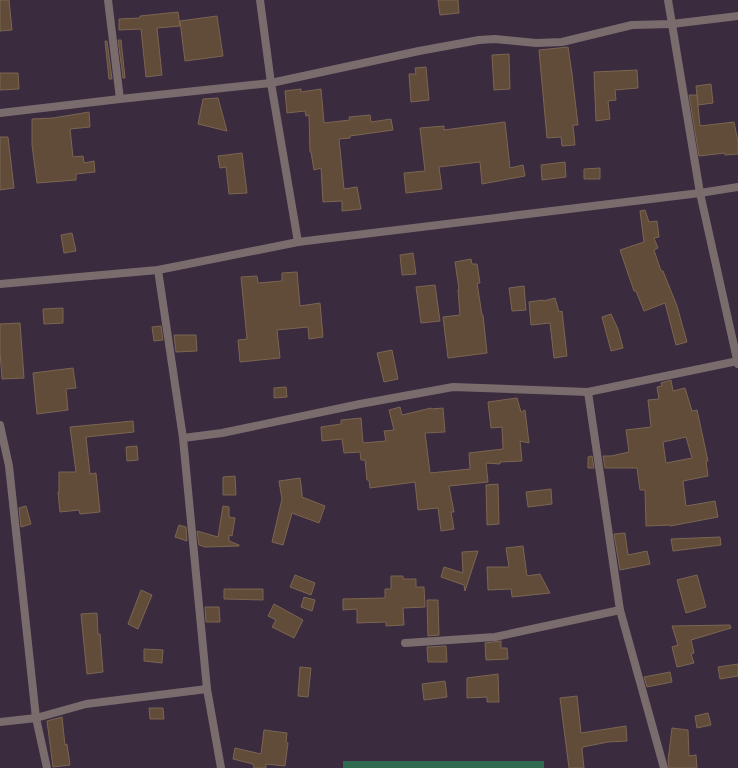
<svg xmlns="http://www.w3.org/2000/svg" width="738" height="768" viewBox="0 0 738 768" font-family="'Varela Round',sans-serif">
<rect width="100%" height="100%" fill="#3a2b3f"/>
<rect fill="#2f694f" x="343" y="761" width="201" height="7"/>
<g fill="#614c3a" stroke="#7b6552" fill-rule="evenodd">
<path d="M0,0H9L12,30L0,31Z"/>
<path d="M438,0H458L459,13L440,15Z"/>
<path d="M178,12L180,26L157,28L162,75L146,77L141,29L119,30V19L140,18V16Z"/>
<path d="M217,16L223,56L185,61L180,21Z"/>
<path d="M118,40H121L125,78H123Z"/>
<path d="M105,41H107L112,79H109Z"/>
<path d="M568,47L572,74L578,125H573L575,145L562,146L561,137L547,138L539,50Z"/>
<path d="M509,54L510,89L494,90L492,55Z"/>
<path d="M426,67L429,100L411,102L409,74H416L415,68Z"/>
<path d="M637,70L638,88L615,90L616,100L608,101L610,119L596,121L594,72Z"/>
<path d="M0,73H18L19,89L0,90Z"/>
<path d="M711,84L713,103L698,105L696,86Z"/>
<path d="M301,89V92L321,89L324,123L350,120L349,117L370,115L371,122L391,119L393,130L350,136V138L339,139L344,189L357,187L361,209L342,211V201L323,202L321,168L314,170L311,152H310L309,115L306,116L305,111L287,113L285,91Z"/>
<path d="M689,95H697L700,126L734,122L738,142V154L725,155V153L699,156Z"/>
<path d="M218,98L227,131L198,124L203,99Z"/>
<path d="M89,112L90,127L70,129L73,157L83,156L84,163L94,161L95,172L76,174V180L37,183L32,145V119L53,118Z"/>
<path d="M505,122L510,168L523,165L525,176L482,184L480,162L439,167L442,189L406,193L404,173L425,171L420,128L444,126V130Z"/>
<path d="M0,137H8L14,188L0,190Z"/>
<path d="M242,153L247,193L229,194L226,167L220,168L218,156Z"/>
<path d="M565,162L566,177L542,180L541,165Z"/>
<path d="M600,168V179H584V169Z"/>
<path d="M645,210L649,222L657,221L659,237L654,238L658,248L654,250L661,271H663L677,306L687,342L676,345L665,303L644,311L636,291H634L620,250L644,242L640,211Z"/>
<path d="M72,233L76,251L64,253L61,235Z"/>
<path d="M413,253L416,274L402,275L400,255Z"/>
<path d="M471,259L472,264H477L480,283H477L482,315H483L487,353L448,358L443,317L460,315L458,290L459,289L455,262Z"/>
<path d="M297,272L300,306L320,303L323,337L309,339L308,327L277,330L280,358L240,362L238,340L247,339L241,277L257,276L258,283L282,281V273Z"/>
<path d="M435,285L440,321L421,323L416,287Z"/>
<path d="M524,286L526,310L512,311L509,288Z"/>
<path d="M555,298L559,312L562,311L567,356L554,358L550,323L531,325L529,302L543,300V301Z"/>
<path d="M63,308V323L44,324L43,309Z"/>
<path d="M611,314L618,329L623,348L611,351L602,317Z"/>
<path d="M20,323L24,378L2,379L0,352V324Z"/>
<path d="M161,326L163,340L154,341L152,327Z"/>
<path d="M174,335H196L197,351L176,352Z"/>
<path d="M392,350L398,379L384,382L377,353Z"/>
<path d="M73,368L76,388L66,389L68,410L37,414L33,373Z"/>
<path d="M671,380L673,391L685,388L692,411L697,410L708,461H706L708,476L683,481L686,506L715,501L718,517L670,526V525L646,526L645,490H640L637,468H605L603,456H611L629,452L626,430L651,427L648,400L659,399L657,387L662,386L661,383ZM686,437L692,458L666,463L663,442Z"/>
<path d="M286,387L287,397L274,398V388Z"/>
<path d="M517,398L521,412L525,410L529,443L520,441L522,461L500,462V464L486,463L488,482L449,486L454,512H451L454,529L441,531L438,508L418,510L415,482L370,488L369,480H367L365,460H361L360,452L344,453L342,439L322,441L321,427L341,424V420L361,418L363,443L386,441L384,431L394,430L389,410L400,407L402,415L431,408V409L443,408L445,432L425,433L430,473L470,469L469,453L503,449L502,427L491,428L488,402Z"/>
<path d="M133,421L134,432L86,437L90,474L96,473L100,512L80,514L79,510L60,512L58,492H59V472H76L70,427Z"/>
<path d="M137,446L138,460L127,461L126,447Z"/>
<path d="M592,456L594,468H588V457Z"/>
<path d="M235,476L236,495H223V477Z"/>
<path d="M300,478L302,493V497L325,506L319,523L292,513L283,545L272,542L282,499L279,481Z"/>
<path d="M498,484L499,524L487,525L486,485Z"/>
<path d="M551,489L552,504L528,507L526,492Z"/>
<path d="M26,506L31,524L21,527L19,508Z"/>
<path d="M223,506L229,507V517L235,518L232,536L229,535V541L239,545V546L205,547L199,545L197,531L218,537Z"/>
<path d="M179,525L186,527L187,541L175,537Z"/>
<path d="M625,533L628,555L647,551L650,564L620,570L614,534Z"/>
<path d="M720,537L721,545L673,551L671,539Z"/>
<path d="M523,546L527,576L540,574L550,593L512,597L511,589L488,590L487,567H509L506,548Z"/>
<path d="M478,551L465,591L464,585L441,577L444,567L463,573L462,552Z"/>
<path d="M295,575L315,583L311,595L290,587Z"/>
<path d="M697,575L706,607L686,613L677,580Z"/>
<path d="M391,576H403V579H416V587H424L425,607L403,608L404,625L386,626V622L357,623V609L343,610V599L385,598V589H391Z"/>
<path d="M224,589H263V600L224,599Z"/>
<path d="M141,590L152,595L138,629L128,624Z"/>
<path d="M304,597L315,600L312,611L301,607Z"/>
<path d="M427,600H438L439,635L428,636Z"/>
<path d="M274,604L303,620L294,638L272,627L276,620L268,616Z"/>
<path d="M205,607H219L220,622H206Z"/>
<path d="M97,613L98,634H100L103,672L87,674L81,614Z"/>
<path d="M730,625L731,628L691,640L694,653L691,654L694,663L677,667L672,647L678,645L672,626Z"/>
<path d="M501,641V648H507L508,659L486,660L485,643Z"/>
<path d="M446,646L447,662H428L427,647Z"/>
<path d="M144,649L163,650L162,663L144,661Z"/>
<path d="M738,664V676L720,679L718,667Z"/>
<path d="M300,667L311,668L308,697L298,696Z"/>
<path d="M670,672L672,682L647,687L644,677Z"/>
<path d="M498,674L499,702H487V697L467,698V678Z"/>
<path d="M445,681L447,697L424,700L422,684Z"/>
<path d="M577,696L581,733L626,726L627,741L608,742L583,747L582,749L584,768H569L560,698Z"/>
<path d="M149,708H163L164,719H150Z"/>
<path d="M708,713L711,725L697,728L695,716Z"/>
<path d="M62,717L65,745L67,744L70,765L53,767L47,721Z"/>
<path d="M672,728L688,730L689,756L696,755L697,768H669L668,761Z"/>
<path d="M264,730L287,733L286,742L288,743L285,766L266,764V768H254L253,764L233,759L235,748L261,754Z"/>
</g>
<g fill="none" stroke-linecap="round" stroke-linejoin="round">
<g stroke="#7a6c6d" stroke-width="8">
<path d="M108,0L120,99"/>
<path d="M260,0L271,83L298,242"/>
<path d="M668,0L700,193L738,364"/>
<path d="M0,113L120,99L271,83L419,51L479,40L495,39L536,43L562,42L632,25L672,24L738,16"/>
<path d="M158,270L183,438L207,689L221,768"/>
<path d="M588,392L620,610L664,768"/>
<path d="M0,425L9,466L36,718L47,768"/>
<path d="M183,438L222,433L360,404L453,387L588,392L738,361"/>
<path d="M405,643L495,637L620,610"/>
<path d="M0,722L36,718L86,704L207,689"/>
</g>
<path stroke="#7a6c6d" stroke-width="8" d="M0,284L158,270L298,242L700,193L738,187"/>
</g>
</svg>
